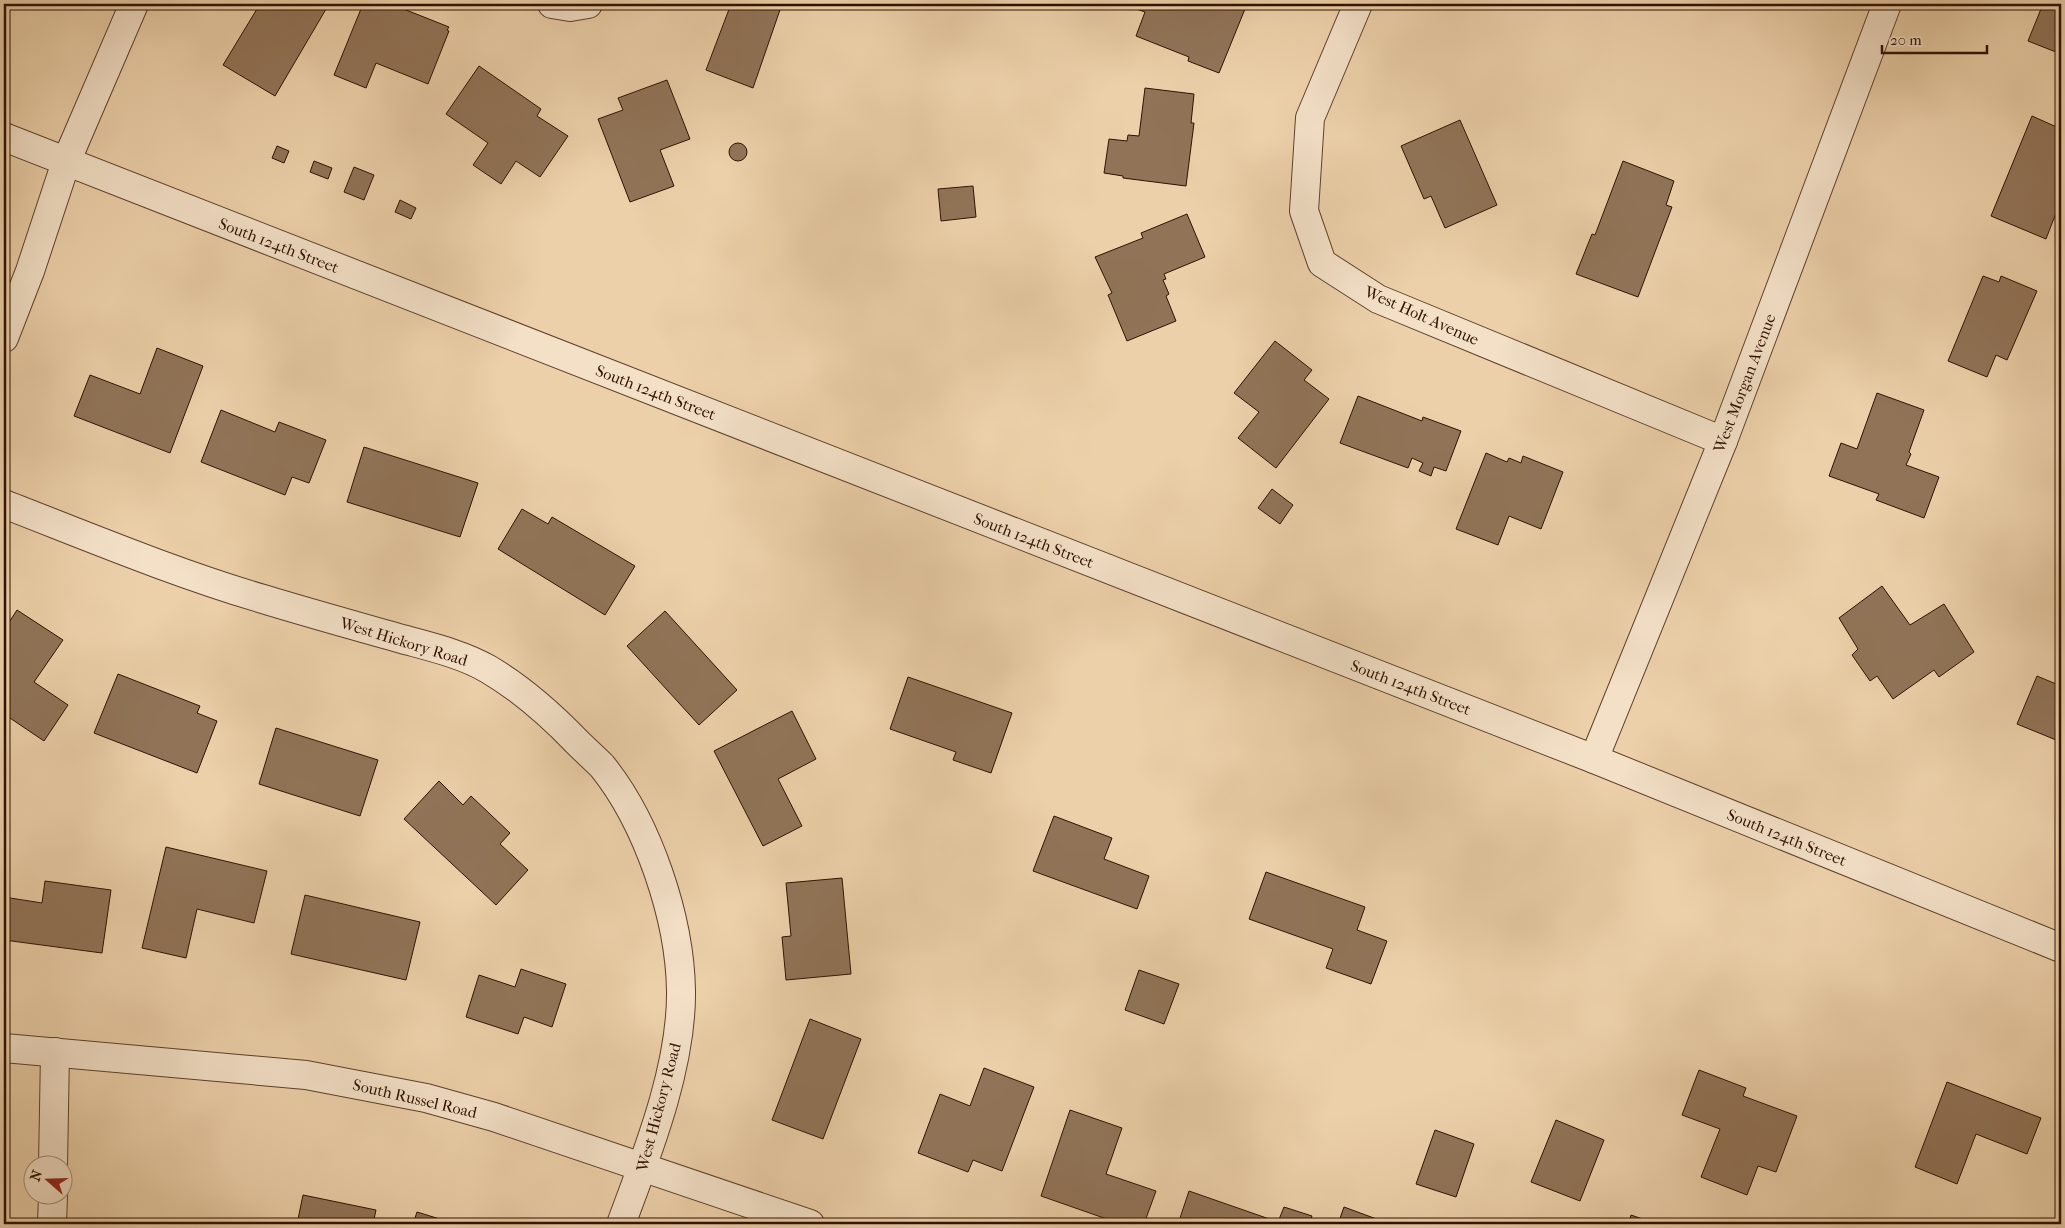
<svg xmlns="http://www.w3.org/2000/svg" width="2065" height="1228" viewBox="0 0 2065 1228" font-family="'IM FELL French Canon',serif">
<rect width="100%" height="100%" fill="#ecd0a9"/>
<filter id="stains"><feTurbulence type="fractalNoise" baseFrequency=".004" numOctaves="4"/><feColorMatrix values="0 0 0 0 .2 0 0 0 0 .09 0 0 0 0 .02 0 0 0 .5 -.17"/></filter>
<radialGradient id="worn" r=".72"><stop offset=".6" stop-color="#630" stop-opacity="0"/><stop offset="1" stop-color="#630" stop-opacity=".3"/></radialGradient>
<g fill="#917458" stroke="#2f1101">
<path d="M260,4H329L275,96L223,65Z"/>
<path d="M363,4H391L449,27L447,30L449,31L428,84L376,63L366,88L334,75Z"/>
<path d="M731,4H782L753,88L706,70Z"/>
<path d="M1132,4H1247L1219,73L1188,61L1189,57L1136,36L1145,12L1131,7Z"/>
<path d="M2043,4H2061V54L2028,41Z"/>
<path d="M479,66L541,109L537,116L568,136L540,177L516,161L501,184L473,165L488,143L446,114Z"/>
<path d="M667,80L690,139L660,150L674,186L630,202L598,119L623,110L618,98Z"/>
<path d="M1145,88L1194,94L1191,123H1194L1186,186L1123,178V176L1104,173L1109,139L1127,141L1128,135L1139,136Z"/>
<path d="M2032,116L2061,129V200L2046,239L1991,216Z"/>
<path d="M1460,120L1497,205L1445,228L1431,196L1424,199L1401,146Z"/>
<circle cx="738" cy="152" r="9"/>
<path d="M277,146L289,151L284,163L272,158Z"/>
<path d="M314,161L332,168L328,179L310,172Z"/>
<path d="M1623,161L1674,181L1666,205L1672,207L1638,297L1576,274L1592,234L1595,235Z"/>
<path d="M354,167L374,175L364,200L344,192Z"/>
<path d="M973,186L976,217L941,221L938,189Z"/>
<path d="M400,200L416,208L411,219L395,212Z"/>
<path d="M1187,214L1205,257L1164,274L1166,279L1163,280L1169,294L1166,296L1176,321L1127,341L1108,295L1112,293L1095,257L1143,238L1141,233Z"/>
<path d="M1983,276L1999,282L2001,276L2037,291L2007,360L1996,355L1987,377L1948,361Z"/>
<path d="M1275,341L1312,370L1304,380L1329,399L1276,468L1238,438L1259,412L1234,393Z"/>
<path d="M157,348L203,366L170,453L74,416L90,375L140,394Z"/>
<path d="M1877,393L1924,410L1909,452L1911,454L1906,465L1939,477L1924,518L1876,500L1879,494L1829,476L1841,443L1857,449Z"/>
<path d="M1358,396L1422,421L1423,417L1461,431L1446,471L1434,467L1431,476L1419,471L1423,463L1412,458L1408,468L1340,443Z"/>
<path d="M221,410L275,432L279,422L326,440L309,483L292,477L285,495L201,462Z"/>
<path d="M364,447L478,483L460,537L347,502Z"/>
<path d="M1486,453L1507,462L1509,458L1521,463L1523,456L1563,472L1541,529L1509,516L1498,545L1456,529Z"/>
<path d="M1272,489L1293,505L1280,524L1258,508Z"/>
<path d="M522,509L548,524L552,517L635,566L605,615L498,549Z"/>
<path d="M1882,586L1910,625L1944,604L1974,652L1939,677L1934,670L1893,699L1877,676L1870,681L1852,655L1858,649L1839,618Z"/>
<path d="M17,610L63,640L34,682L68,705L44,741L4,714V630Z"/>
<path d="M665,611L737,690L699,725L627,646Z"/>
<path d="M118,674L200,706L197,713L217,721L197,773L94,733Z"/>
<path d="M2037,676L2061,686V742L2017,724Z"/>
<path d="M908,677L1012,713L991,773L953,760L956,752L890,729Z"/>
<path d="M792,711L816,759L778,779L802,826L763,846L714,751Z"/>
<path d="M276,728L378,760L360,816L259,784Z"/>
<path d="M439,781L463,805L471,796L510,833L500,844L528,870L496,905L404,819Z"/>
<path d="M1054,816L1112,838L1104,859L1149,876L1137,909L1033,871Z"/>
<path d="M166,847L267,871L254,923L197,909L186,958L142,948Z"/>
<path d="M1266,872L1365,907L1357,930L1387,941L1371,984L1326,968L1333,949L1249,919Z"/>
<path d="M842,878L851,974L786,980L782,937L791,936L786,883Z"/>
<path d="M45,881L111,890L102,953L4,940V897L42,903Z"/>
<path d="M305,895L420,922L406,980L291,954Z"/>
<path d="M521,969L566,984L552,1027L524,1017L518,1034L466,1017L479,975L515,987Z"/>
<path d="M1139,970L1179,984L1164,1024L1125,1010Z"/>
<path d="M810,1019L861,1039L823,1139L772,1120Z"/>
<path d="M984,1068L1034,1087L1002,1171L973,1160L968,1172L918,1153L940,1094L970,1106Z"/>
<path d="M1699,1070L1746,1088L1743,1096L1797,1116L1776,1172L1758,1166L1747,1195L1701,1177L1720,1129L1682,1115Z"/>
<path d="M1947,1082L2041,1118L2027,1154L1976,1134L1957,1184L1915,1167Z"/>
<path d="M1070,1110L1122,1128L1106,1174L1156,1191L1144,1224H1121L1041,1196Z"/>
<path d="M1556,1120L1604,1140L1580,1201L1531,1182Z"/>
<path d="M1435,1130L1474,1144L1456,1197L1416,1184Z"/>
<path d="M1189,1191L1278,1222L1284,1207L1312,1216L1309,1224H1178Z"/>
<path d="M303,1195L376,1210L373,1224H297Z"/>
<path d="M1344,1207L1390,1224H1338Z"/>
<path d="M417,1212L456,1224H413Z"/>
<path d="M1631,1215L1657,1224H1628Z"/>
</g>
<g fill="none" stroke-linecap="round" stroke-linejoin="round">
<g stroke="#5e412b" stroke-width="30">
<g id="minor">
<path d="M552,4L570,7L588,4"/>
<path d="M1358,4L1310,118L1304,211L1322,263L1378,299L1723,441"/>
<path d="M4,137L1594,759L2061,948"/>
<path d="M4,338L30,271L66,162L134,4"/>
<path d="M4,504C89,537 175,573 263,599C309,613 356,626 402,639C431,647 462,654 488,669C522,689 550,714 577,742C585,750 594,758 602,766C648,823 680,918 681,991C682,1067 647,1154 621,1224"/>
<path d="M1594,759L1723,441L1887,4"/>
<path d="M4,1048L306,1075L426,1098L494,1117L810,1224"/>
<path d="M53,1166L55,1052"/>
<path d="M52,1224L53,1196"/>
</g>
</g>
<use href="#minor" stroke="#f3e0c7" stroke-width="28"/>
</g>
<g text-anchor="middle" stroke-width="5" stroke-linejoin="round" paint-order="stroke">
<g font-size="16" fill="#2f1101" stroke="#f3e0c7">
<text transform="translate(279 245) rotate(21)" y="6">South 124th Street</text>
<text transform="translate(1422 315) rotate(24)" y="6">West Holt Avenue</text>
<text transform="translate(1744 383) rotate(-69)" y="6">West Morgan Avenue</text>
<text transform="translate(656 392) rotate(21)" y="6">South 124th Street</text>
<text transform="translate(1034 540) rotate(21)" y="6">South 124th Street</text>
<text transform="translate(404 641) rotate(17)" y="6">West Hickory Road</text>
<text transform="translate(1411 687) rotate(21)" y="6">South 124th Street</text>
<text transform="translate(1787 837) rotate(22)" y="6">South 124th Street</text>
<text transform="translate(415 1098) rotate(13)" y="6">South Russel Road</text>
<text transform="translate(658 1107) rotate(-75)" y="6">West Hickory Road</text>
</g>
</g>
<rect width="2065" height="1228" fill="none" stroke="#ecd0a9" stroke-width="20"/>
<rect x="5" y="5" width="2055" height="1218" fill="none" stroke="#2f1101" stroke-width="2.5"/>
<rect x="10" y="10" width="2045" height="1208" fill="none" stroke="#2f1101"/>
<g transform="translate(48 1180) rotate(290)"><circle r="24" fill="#f3e0c7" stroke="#a58d78"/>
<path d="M0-4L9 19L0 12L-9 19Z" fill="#8f2418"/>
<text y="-8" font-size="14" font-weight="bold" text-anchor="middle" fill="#2f1101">N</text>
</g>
<path d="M1882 45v8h105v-8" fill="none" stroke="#2f1101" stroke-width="2.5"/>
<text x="1890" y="45" font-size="15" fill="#2f1101" stroke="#f3e0c7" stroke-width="4" paint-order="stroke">20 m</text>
<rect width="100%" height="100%" filter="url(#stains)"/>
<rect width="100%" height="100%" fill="url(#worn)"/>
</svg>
